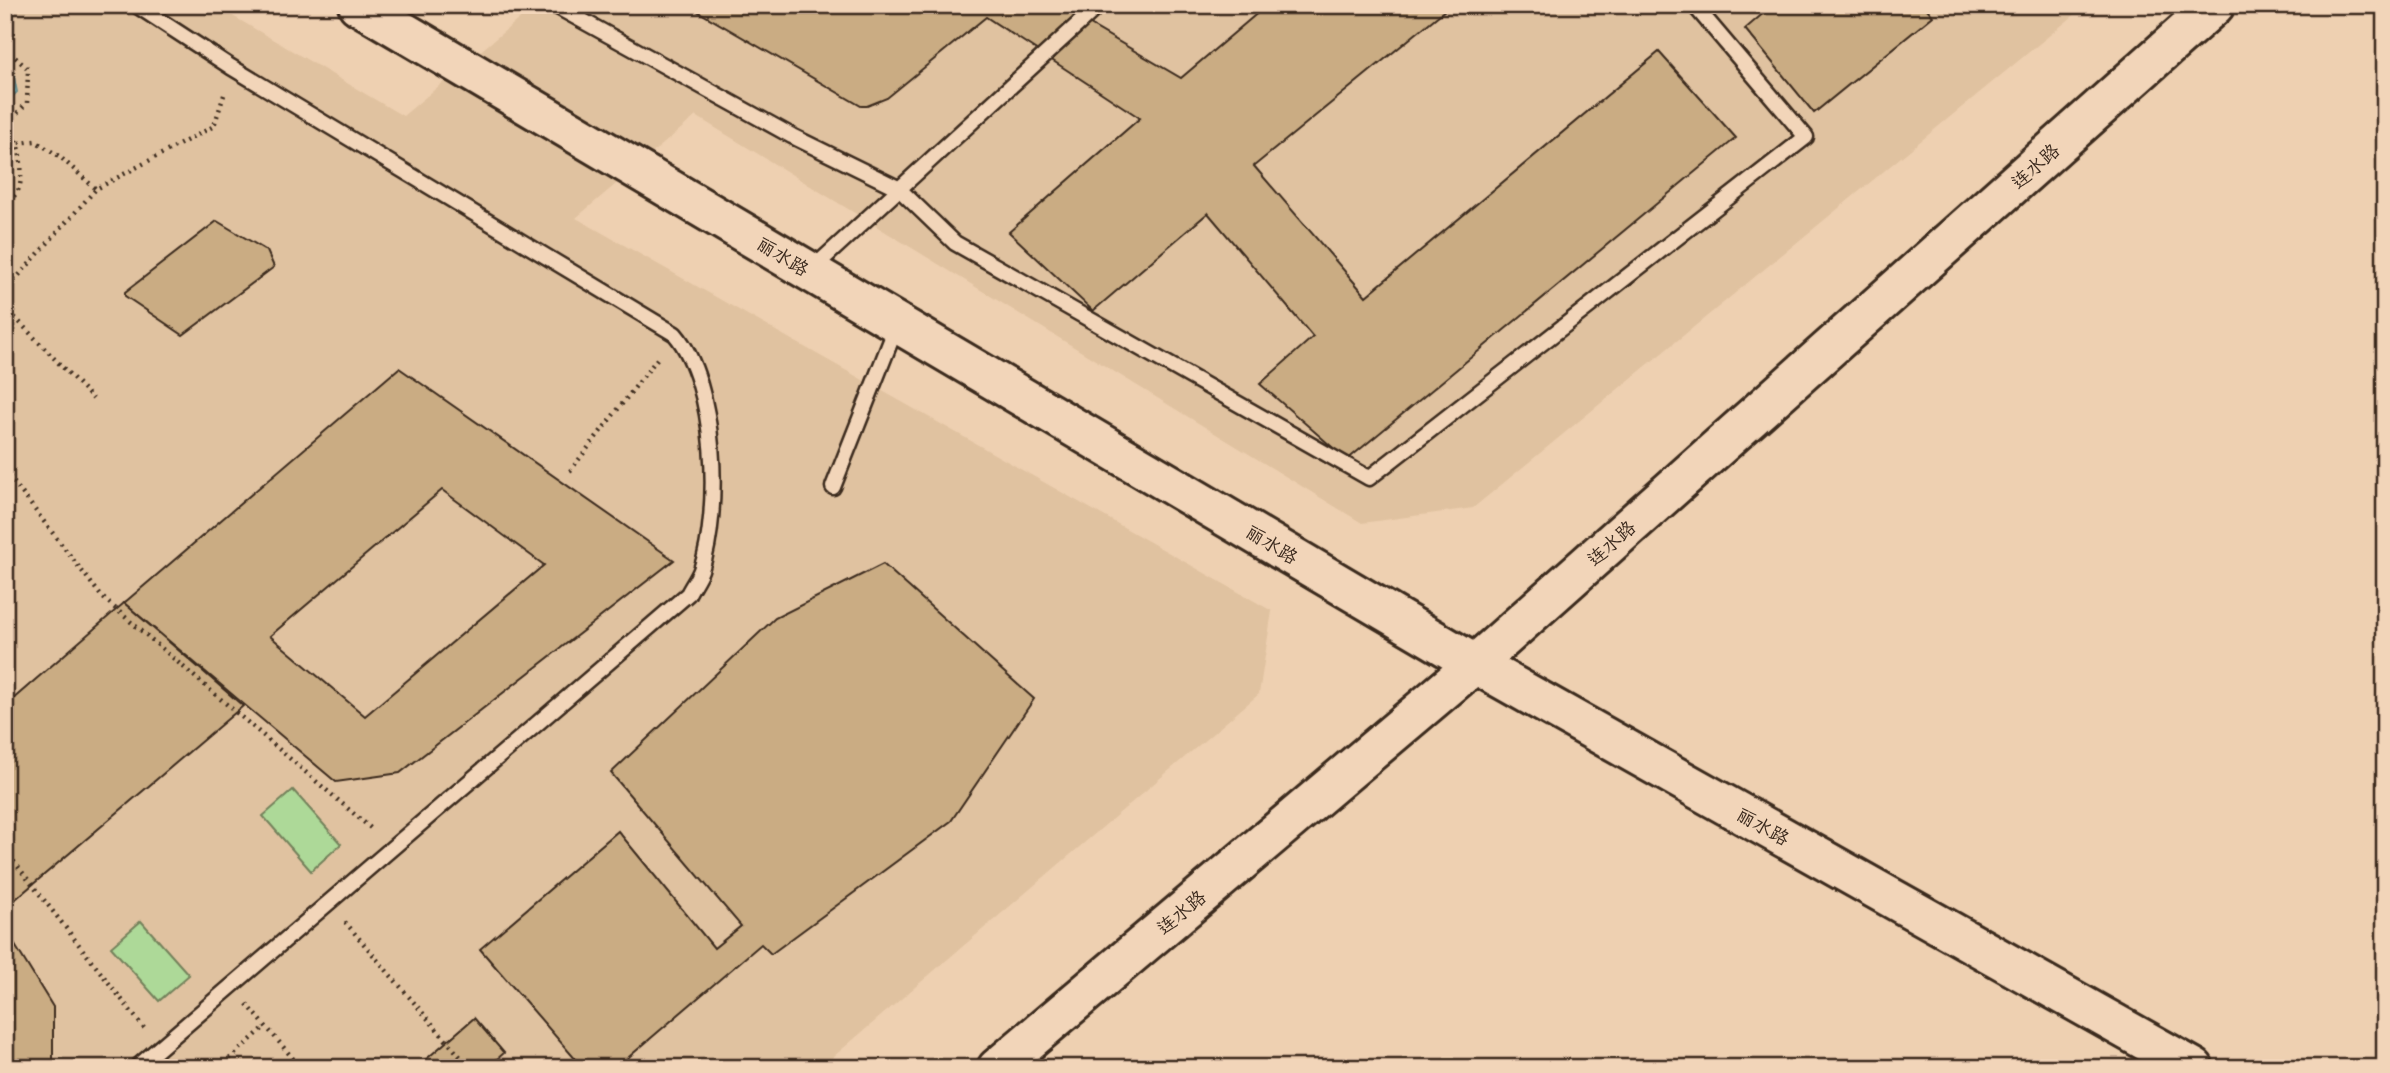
<svg xmlns="http://www.w3.org/2000/svg" width="2390" height="1073" viewBox="0 0 2390 1073" font-family="'Comic Neue','LXGW WenKai TC',sans-serif">
<rect width="100%" height="100%" fill="#eed0b1"/>
<filter id="ink" filterUnits="userSpaceOnUse"><feTurbulence type="fractalNoise" baseFrequency=".0143" numOctaves="2"/><feDisplacementMap in="SourceGraphic" scale="14" xChannelSelector="R" yChannelSelector="G"/><feConvolveMatrix kernelMatrix="1 2 1 2 8 2 1 2 1" color-interpolation-filters="sRGB"/></filter>
<g filter="url(#ink)">
<path fill="#e0c2a0" d="M5,5H214L403,116L525,14L510,5H2072L2078,12L1473,508L1362,523L696,116L576,218L1272,611L1259,694L820,1068H5Z"/>
<g fill="#add998" stroke="#74825b" stroke-width="2">
<path d="M293,790L341,844L311,871L263,816Z"/>
<path d="M141,921L189,975L159,1001L111,947Z"/>
</g>
<path fill="#82d3dc" stroke="#668f90" stroke-width="2" d="M5,61L12,68L17,92L5,104Z"/>
<g fill="#caac83" stroke="#3b2a1e" stroke-width="2" fill-rule="evenodd">
<path d="M687,5H1056L1181,78L1267,5H1451L1254,166L1366,296L1659,52L1736,138L1347,460L1260,384L1313,337L1208,213L1093,311L1009,232L1140,118L986,17L887,98L867,106H861Z"/>
<path d="M1773,5H1924L1933,16L1814,113L1745,29Z"/>
<path d="M217,221L267,251L274,267L183,335L125,296V292Z"/>
<path d="M399,368L674,560L400,773L336,782L124,603ZM442,490L544,565L365,716L270,636Z"/>
<path d="M883,564L1034,699L951,821L771,954L761,944L616,1068H583L480,949L618,831L714,948L741,926L611,773L775,618Z"/>
<path d="M124,603L243,706L5,908V706Z"/>
<path d="M5,929L53,1007V1068H5Z"/>
<path d="M474,1018L504,1053L487,1068H416Z"/>
</g>
<g fill="none" stroke-linecap="round" stroke-linejoin="round">
<g stroke="#3b2a1e" stroke-width="19">
<g id="lane">
<path d="M554,5L792,136L898,188L955,243L1369,478L1806,137L1694,5"/>
<path d="M810,271L1099,5"/>
<path d="M833,487L897,325"/>
<path d="M136,1068L688,594C692,586 698,578 701,570C721,511 717,383 675,334L231,67L136,5"/>
</g>
</g>
<g stroke="#3b2a1e" stroke-width="44">
<g id="secondary">
<path d="M358,5L1475,664L2194,1068"/>
<path d="M997,1068L1475,664L2215,5"/>
</g>
</g>
<g stroke="#3b2a1e" stroke-width="4.5" stroke-dasharray="2 5" stroke-linecap="butt">
<path d="M5,48L28,69L27,103L6,124L16,143L35,141L59,156L96,189"/>
<path d="M5,291L96,189L214,126L225,92"/>
<path d="M5,307L93,399"/>
<path d="M5,471L102,597L374,831"/>
<path d="M570,471L660,355"/>
<path d="M5,850L144,1028"/>
<path d="M345,922L470,1068"/>
<path d="M247,1004L301,1068"/>
<path d="M219,1068L266,1026"/>
</g>
<use href="#lane" stroke="#f2d5b9" stroke-width="14"/>
<use href="#secondary" stroke="#f2d5b9" stroke-width="38"/>
<path stroke="#3b2a1e" stroke-width="4.5" stroke-dasharray="2 5" stroke-linecap="butt" d="M5,123C19,134 25,171 19,188C17,194 10,201 5,206"/>
</g>
</g>
<g text-anchor="middle" stroke-width="5" stroke-linejoin="round" paint-order="stroke">
<g font-size="19" fill="#3b2a1e" stroke="#f2d5b9">
<text transform="translate(2035 166) rotate(-42)" y="7">连水路</text>
<text transform="translate(783 256) rotate(31)" y="7">丽水路</text>
<text transform="translate(1611 543) rotate(-42)" y="7">连水路</text>
<text transform="translate(1272 544) rotate(31)" y="7">丽水路</text>
<text transform="translate(1763 826) rotate(29)" y="7">丽水路</text>
<text transform="translate(1181 912) rotate(-40)" y="7">连水路</text>
</g>
</g>
<rect width="2390" height="1073" fill="none" stroke="#f2d5b9" stroke-width="28"/>
<rect x="14" y="14" width="2362" height="1045" fill="none" stroke="#3b2a1e" stroke-width="2.5" filter="url(#ink)"/>
</svg>
